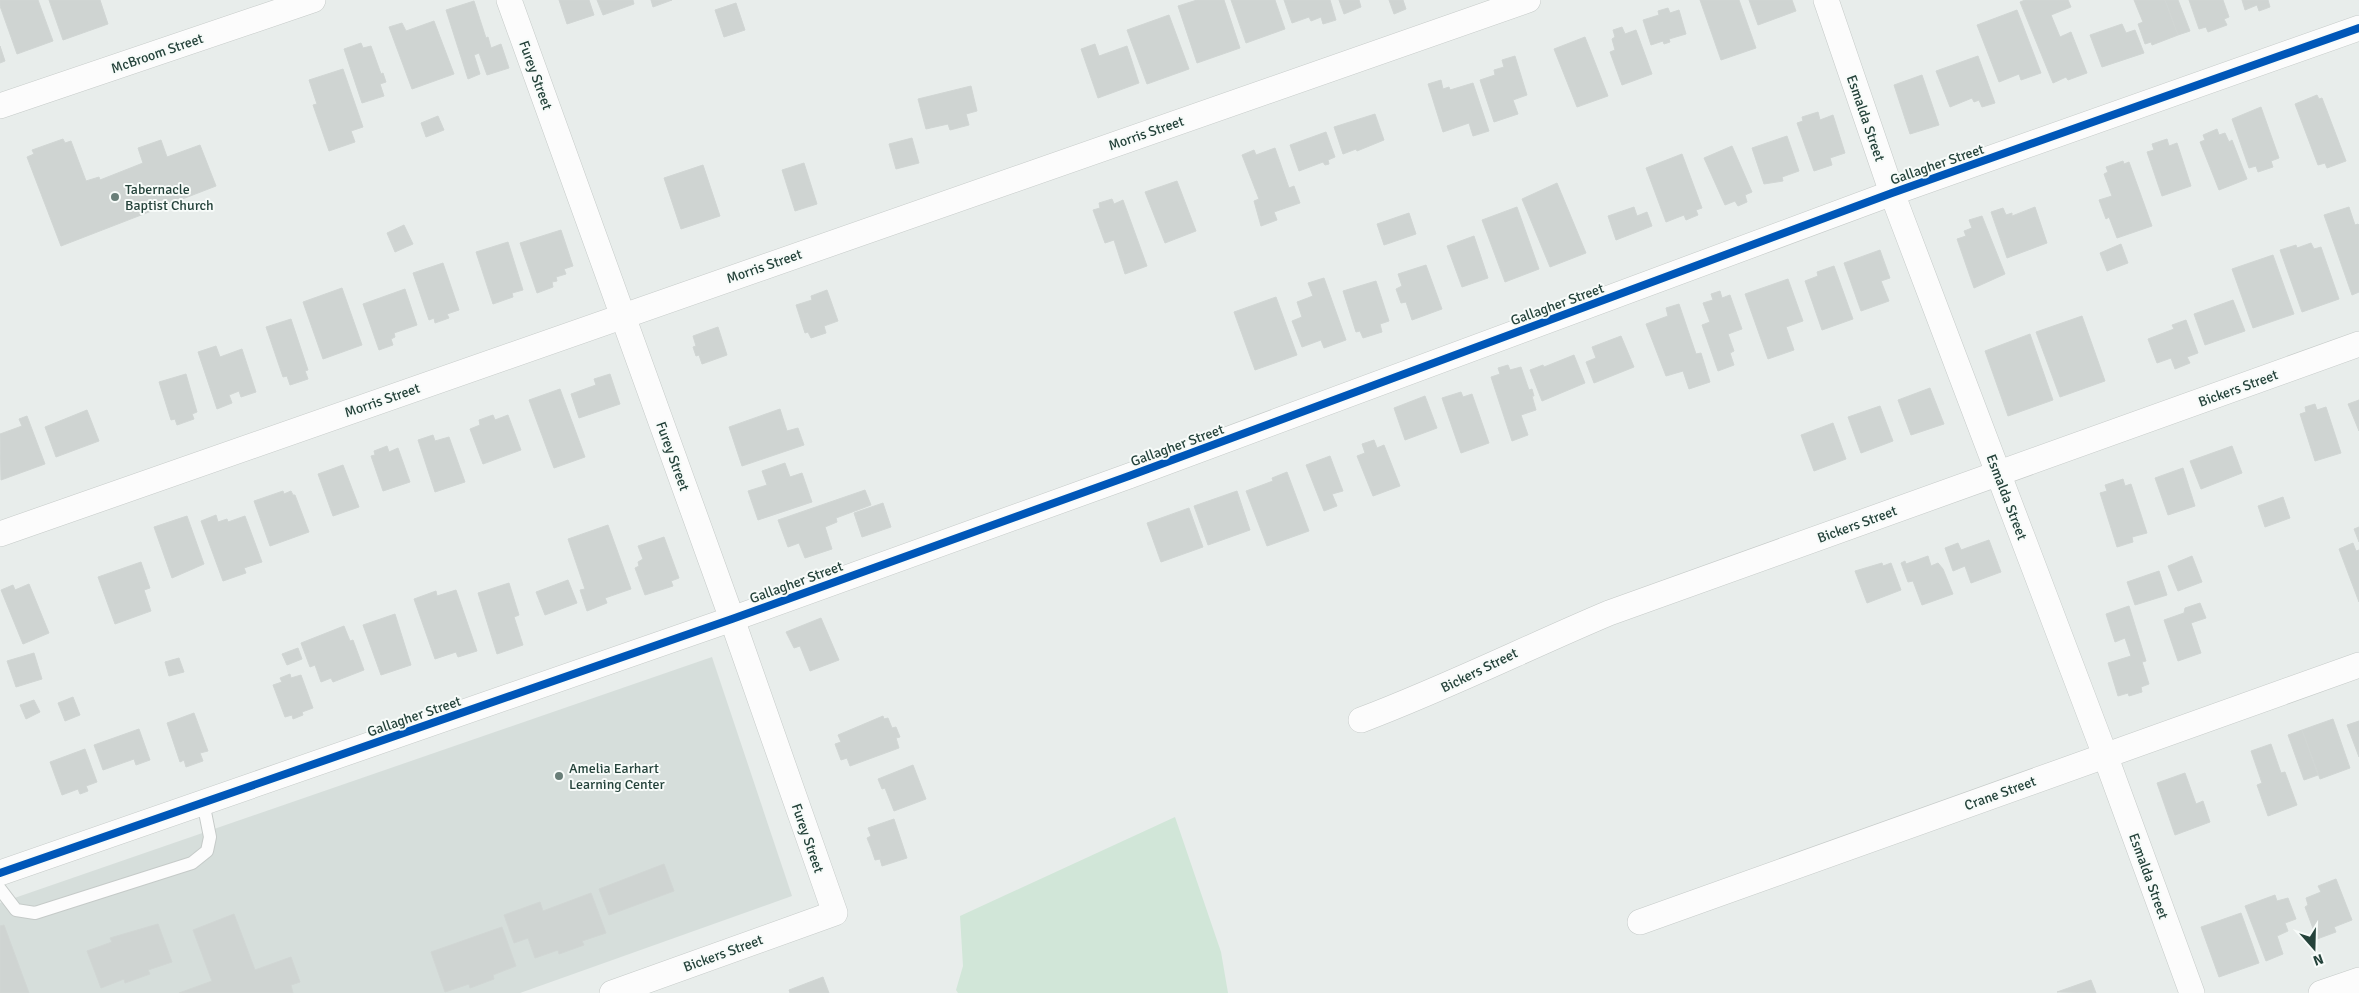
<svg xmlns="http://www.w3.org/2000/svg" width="2359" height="993" viewBox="0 0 2359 993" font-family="Signika,sans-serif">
<rect width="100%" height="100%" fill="#e8edeb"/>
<path fill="#d6dedb" d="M712,657L792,896L520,993H0V903Z"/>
<path fill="#d1e6d8" d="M1175,817L1221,952L1228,993H958L956,990L963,966L960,916Z"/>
<g fill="#cfd4d2" stroke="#d1d6d4">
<path d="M0,0H38L53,41L17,54L0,6Z"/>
<path d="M49,0H100L108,24L63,40Z"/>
<path d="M559,0H589L594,15L567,24Z"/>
<path d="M597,0H633L634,4L603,15Z"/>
<path d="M651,0H672L653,7Z"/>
<path d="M1197,0H1224L1240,48L1197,63L1178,6Z"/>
<path d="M1231,0H1275L1285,29L1246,43Z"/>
<path d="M1284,0H1330L1336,20L1323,24L1321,17L1311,21L1309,17L1292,23Z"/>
<path d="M1339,0H1359L1361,7L1344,14Z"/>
<path d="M1389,0H1403L1406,9L1394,14Z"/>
<path d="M1700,0H1739L1756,48L1721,60Z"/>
<path d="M1749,0H1792L1796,11L1758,25Z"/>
<path d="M2025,0H2068L2071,7L2051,15L2060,37L2071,32L2087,73L2068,80L2066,77L2053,83L2020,2Z"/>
<path d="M2134,0H2165L2178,35L2152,45L2151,42L2145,44L2138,24L2143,22Z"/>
<path d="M2165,0H2178L2190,31L2178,35Z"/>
<path d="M2189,0H2223L2229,17L2224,19L2227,25L2208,32L2206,27L2199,29Z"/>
<path d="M2242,0H2268L2270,7L2259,11L2257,5L2245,10Z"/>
<path d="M474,1L486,38L488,37L491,48L501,44L509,68L487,75L479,53L474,55L480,74L468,79L446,10Z"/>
<path d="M736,3L745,30L724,37L715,10Z"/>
<path d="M1668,8L1670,13L1679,10L1686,34L1669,39L1670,42L1664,44L1663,41L1651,45L1643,20L1659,15L1658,11Z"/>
<path d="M2017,10L2041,73L2021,80L2019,74L1999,82L1977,25Z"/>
<path d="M1169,15L1189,69L1147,84L1127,30Z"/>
<path d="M434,21L454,74L412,89L389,27L402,23L406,31Z"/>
<path d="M2122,24L2126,33L2135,30L2144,53L2102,67L2090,35Z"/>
<path d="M1622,27L1625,34L1636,30L1652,74L1622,85L1610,52L1615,50L1612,39L1615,37L1613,30Z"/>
<path d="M1585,37L1608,96L1577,107L1554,49Z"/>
<path d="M361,43L363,48L371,46L381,74L383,73L386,82L380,84L384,96L362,103L344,49Z"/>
<path d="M1095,44L1099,56L1127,46L1139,83L1098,98L1081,49Z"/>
<path d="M0,46L5,61L0,63Z"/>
<path d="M1515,56L1527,95L1513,100L1518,114L1494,122L1480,80L1495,75L1494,70L1504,67L1502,60Z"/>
<path d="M1978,56L1995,103L1982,107L1979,100L1974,102L1972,98L1950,107L1936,71Z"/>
<path d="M343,69L363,127L351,131L355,142L329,151L313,105L317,104L309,80Z"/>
<path d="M1922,75L1939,125L1910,134L1894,85Z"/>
<path d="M1441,80L1443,89L1449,87L1450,90L1473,83L1489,131L1473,136L1469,123L1443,132L1428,84Z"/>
<path d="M971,86L977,111L966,114L969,125L950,130L948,124L926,129L918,99Z"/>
<path d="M2317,95L2319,99L2322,98L2346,161L2327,168L2325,163L2318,165L2295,104Z"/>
<path d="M2261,107L2279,158L2271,161L2273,167L2258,172L2256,166L2249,168L2232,119Z"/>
<path d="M1818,112L1820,120L1833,115L1845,153L1830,158L1832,165L1814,171L1797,123L1803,121L1802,117Z"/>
<path d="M1375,114L1384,140L1357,151L1356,149L1343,154L1334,127Z"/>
<path d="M438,116L444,130L426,137L421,123Z"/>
<path d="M2217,129L2219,135L2225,133L2229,142L2232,140L2247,179L2219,190L2200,142L2205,140L2203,135Z"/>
<path d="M1326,132L1335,157L1328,160L1329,164L1325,165L1323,162L1299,171L1290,145Z"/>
<path d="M1787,136L1799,171L1782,177L1783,181L1764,184L1752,148Z"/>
<path d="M912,138L919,163L896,169L889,144Z"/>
<path d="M63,139L65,143L71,141L86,181L99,177L100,180L143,163L138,148L161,140L167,157L200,145L216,186L61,246L27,157L34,154L32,150Z"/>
<path d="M2167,139L2169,146L2177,143L2191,186L2162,196L2147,152L2154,150L2152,144Z"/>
<path d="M1732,146L1752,192L1745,195L1747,202L1738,206L1735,201L1725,205L1704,158Z"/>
<path d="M1275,148L1289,188L1294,186L1300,203L1274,212L1277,220L1261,226L1254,201L1259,199L1242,155L1254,150L1256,155Z"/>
<path d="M1682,154L1702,208L1696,210L1698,215L1686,220L1684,215L1666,222L1646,168Z"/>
<path d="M2123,161L2124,164L2129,162L2152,226L2117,238L2109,217L2106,219L2099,200L2112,196L2104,174L2108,172L2106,167Z"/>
<path d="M804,163L817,204L795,211L782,170Z"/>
<path d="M703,165L720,216L681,229L664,178Z"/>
<path d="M1177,181L1196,231L1165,243L1145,192Z"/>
<path d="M1557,183L1586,253L1550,267L1522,199Z"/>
<path d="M1112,199L1114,204L1123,200L1147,266L1125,274L1114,240L1105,243L1093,210L1100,208L1099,203Z"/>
<path d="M1517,207L1539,269L1505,282L1482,220Z"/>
<path d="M1634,207L1637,216L1647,212L1652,226L1616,240L1608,216Z"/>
<path d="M2035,207L2047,243L2007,258L1991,212L2003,208L2006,215L2012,213V216Z"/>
<path d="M2349,207L2355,225L2358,224L2359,225V292L2352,295L2324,215Z"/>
<path d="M1409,213L1416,234L1384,245L1377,224Z"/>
<path d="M1982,216L2005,274L1974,288L1957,239L1966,236L1964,231L1972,228L1969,220Z"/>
<path d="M404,225L413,244L395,252L387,233Z"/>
<path d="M561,230L573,266L564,269L566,274L556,277L557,281L552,282L553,287L537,293L520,243Z"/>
<path d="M1474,236L1488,278L1462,287L1447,246Z"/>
<path d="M508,242L523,290L512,293L513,297L493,304L476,252Z"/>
<path d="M2311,243L2314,249L2321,247L2339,299L2302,312L2280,250L2296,245L2297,248Z"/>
<path d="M2121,244L2128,263L2107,271L2100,253Z"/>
<path d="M1880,250L1890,278L1881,281L1889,301L1861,311L1844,263Z"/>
<path d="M2273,255L2294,314L2253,328L2232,269Z"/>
<path d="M443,263L459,310L447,314L449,318L435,323L434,318L429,320L413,273Z"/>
<path d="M1426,265L1442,309L1412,320L1406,302L1401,303L1396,289L1402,286L1398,274Z"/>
<path d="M1834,266L1853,319L1822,330L1805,281L1818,276L1817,272Z"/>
<path d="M1324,278L1346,340L1324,348L1321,340L1302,347L1292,321L1302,317L1297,302L1313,296L1308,283Z"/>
<path d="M1788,279L1803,321L1786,327L1794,350L1768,359L1745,294Z"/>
<path d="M1376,281L1389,321L1380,324L1382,332L1363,338L1360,331L1356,332L1343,291Z"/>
<path d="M342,288L362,345L323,359L303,302Z"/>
<path d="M405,289L417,325L394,333L395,337L391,339L393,345L379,350L363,304Z"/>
<path d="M827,290L838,321L824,326L826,333L811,338L808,332L805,333L796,305L812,300L811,296Z"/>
<path d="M1720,291L1722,298L1730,295L1742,329L1728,334L1734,351L1730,353L1734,365L1718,371L1702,325L1710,322L1703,303L1713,300L1711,294Z"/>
<path d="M1276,297L1297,355L1255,370L1234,312Z"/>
<path d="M2233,300L2245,331L2205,345L2194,314Z"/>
<path d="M1679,304L1696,354L1701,353L1710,382L1689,389L1683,371L1666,376L1646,324L1668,316L1666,308Z"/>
<path d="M2082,316L2105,381L2060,397L2036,332Z"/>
<path d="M291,319L308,370L305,371L308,379L290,385L287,376L283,377L266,327Z"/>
<path d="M2186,320L2198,353L2187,357L2190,363L2175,369L2171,358L2157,363L2148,339L2174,329L2172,325Z"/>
<path d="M718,327L727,355L702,364L699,355L696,356L693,347L696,346L693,336Z"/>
<path d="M2030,334L2053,400L2008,416L1985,351Z"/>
<path d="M1621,336L1634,367L1594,383L1586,362L1596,358L1592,347Z"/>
<path d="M216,346L220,357L242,349L256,392L241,397L239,391L229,395L232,403L217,409L198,352Z"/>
<path d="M1574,355L1585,383L1542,401L1530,370L1543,365L1544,367Z"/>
<path d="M1508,365L1510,370L1521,367L1529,390L1532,389L1534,396H1532L1536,410L1521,415L1528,435L1512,441L1491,377L1500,374L1498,368Z"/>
<path d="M186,374L197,412L192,414L194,419L177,425L175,419L171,420L159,382Z"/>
<path d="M610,374L620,404L579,418L571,394L596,385L594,379Z"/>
<path d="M1930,388L1944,424L1911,435L1898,400Z"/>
<path d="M560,389L585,457L554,468L529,400Z"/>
<path d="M1461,392L1463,397L1472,394L1489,443L1461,453L1442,398Z"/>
<path d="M1425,396L1437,428L1405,440L1394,408Z"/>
<path d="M2359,400V431L2348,404Z"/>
<path d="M2315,404L2317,410L2326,407L2341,453L2315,461L2300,414L2306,412L2305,407Z"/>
<path d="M1880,406L1893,441L1861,453L1848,417Z"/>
<path d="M780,409L787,431L798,428L804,445L742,466L729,427Z"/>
<path d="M87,410L99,441L56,457L45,427Z"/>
<path d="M493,415L495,420L508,415L521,450L483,464L470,429L480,425L479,420Z"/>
<path d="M27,416L45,464L1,480L0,434L22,426L19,419Z"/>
<path d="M1833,423L1846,459L1814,471L1801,435Z"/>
<path d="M433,435L435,441L449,437L465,482L435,492L418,440Z"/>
<path d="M1374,440L1377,448L1384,445L1400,486L1373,496L1357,456L1365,453L1362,444Z"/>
<path d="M387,446L389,452L398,448L410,482L383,491L371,456L375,455L374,451Z"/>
<path d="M2232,446L2242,473L2201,489L2190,461Z"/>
<path d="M1330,456L1343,491L1332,494L1337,506L1324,511L1306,465Z"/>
<path d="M785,463L790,477L802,473L812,502L758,520L748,491L767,485L762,471Z"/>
<path d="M343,465L359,507L333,516L318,474Z"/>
<path d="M2183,468L2195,506L2168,515L2155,478Z"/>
<path d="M1287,472L1309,531L1267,546L1246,491L1273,481L1272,478Z"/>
<path d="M2123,479L2125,486L2131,484L2147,533L2132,537L2133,542L2117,547L2100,493L2107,491L2105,485Z"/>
<path d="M865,490L871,505L836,518L837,522L825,527L832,549L805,558L799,543L788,547L778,520Z"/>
<path d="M283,491L284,494L291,491L293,495H295L309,532L270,546L254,501Z"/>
<path d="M1237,491L1250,530L1208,545L1194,506Z"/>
<path d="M2283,497L2290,518L2265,527L2258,506Z"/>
<path d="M883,503L891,527L862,537L854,513Z"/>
<path d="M1189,508L1203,547L1161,562L1147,523Z"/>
<path d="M216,515L218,522L227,519L228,522L245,516L262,562L244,568L246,573L223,581L201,521Z"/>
<path d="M187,516L204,564L172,578L154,527Z"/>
<path d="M608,525L631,589L605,598L607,603L587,611L580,590L585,589L568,539Z"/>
<path d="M2359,527V542L2354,529Z"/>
<path d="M664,537L679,578L671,581L673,586L645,595L635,568L639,566L638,562L643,559L638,546Z"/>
<path d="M1989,540L2001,572L1971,583L1965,566L1953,571L1945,548L1958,543L1961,550Z"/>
<path d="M2353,543L2356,551L2359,550V602L2339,549Z"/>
<path d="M1928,556L1931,566L1938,563L1943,569L1953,594L1922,605L1913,581L1908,582L1901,563L1905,561L1906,564Z"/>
<path d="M2192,556L2202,582L2178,591L2168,566Z"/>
<path d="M141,562L150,588L144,590L151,611L115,624L98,577Z"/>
<path d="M1882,563L1883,566L1891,563L1901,590L1867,603L1855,571Z"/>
<path d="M2159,571L2167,595L2135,605L2127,582Z"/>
<path d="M568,580L577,603L545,615L536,592Z"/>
<path d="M509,583L519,615L514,617L523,645L497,654L478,593Z"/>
<path d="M29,584L49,633L23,644L1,590L13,585L15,590Z"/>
<path d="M456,590L477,651L458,657L456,652L435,659L414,599L436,591L437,596Z"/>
<path d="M2200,603L2206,618L2191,623L2201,653L2178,661L2164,620L2184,613L2185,608Z"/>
<path d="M2129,606L2146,661L2142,662L2149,684L2141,687L2142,692L2129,696L2128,693L2118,696L2108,663L2131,656L2125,638L2115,642L2106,614Z"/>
<path d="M395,614L411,665L381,675L363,625Z"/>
<path d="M821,618L839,660L810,671L800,646L794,648L786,632Z"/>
<path d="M344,626L350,641L353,640L364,670L333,682L331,678L321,682L315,665L310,667L301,643Z"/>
<path d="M298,648L302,659L287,665L282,654Z"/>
<path d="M34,653L42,679L16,687L7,661Z"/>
<path d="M179,658L184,672L169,676L165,662Z"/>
<path d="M290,674L291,678L301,675L313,708L302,712L303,715L293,719L292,715L285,717L273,685L282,682L280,678Z"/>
<path d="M73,697L80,715L65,721L58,703Z"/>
<path d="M34,700L40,712L26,719L20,705Z"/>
<path d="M194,713L208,751L200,753L203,761L186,767L184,760L180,762L167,723Z"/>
<path d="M883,716L884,719L888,718L892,728L896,727L900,737L896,738L899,748L850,766L847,758L841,760L835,744L841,742L838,735Z"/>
<path d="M2333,719L2350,768L2320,779L2302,730Z"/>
<path d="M2359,721V757L2347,725Z"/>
<path d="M139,729L150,760L136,765L134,759L103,770L94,745Z"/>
<path d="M2302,730L2318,775L2304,780L2288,735Z"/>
<path d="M2271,744L2281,773L2285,772L2297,805L2268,816L2257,785L2262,783L2251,751Z"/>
<path d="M85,749L97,782L86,786L88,791L80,794L78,789L62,795L50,762Z"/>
<path d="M913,765L926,799L894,811L885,788L882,789L878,779Z"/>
<path d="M2185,773L2196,804L2203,801L2210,822L2175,835L2157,783Z"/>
<path d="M894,819L907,858L882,866L880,859L875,860L871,848L867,838L871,836L868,828Z"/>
<path d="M664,864L674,891L609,915L599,889Z"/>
<path d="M2336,879L2352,920L2334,927L2336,932L2317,939L2305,907L2308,905L2306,898L2321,892L2318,886Z"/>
<path d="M591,893L606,933L582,941L584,945L559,954L558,950L535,958L528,938L514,943L504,915L540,902L543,911Z"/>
<path d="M2275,895L2277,901L2288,898L2296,919L2285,923L2288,931L2277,936L2283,954L2266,961L2245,906Z"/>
<path d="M2241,913L2259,963L2219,977L2201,927Z"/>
<path d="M234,914L255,970L291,957L300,982L291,985L293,993H179L212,981L193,930Z"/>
<path d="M158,924L172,962L148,970L150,974L125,983L124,979L101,988L87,951L112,942L110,938Z"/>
<path d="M4,925L29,993H0V926Z"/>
<path d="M502,927L516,966L493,975L494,979L470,988L469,984L445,992L431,952Z"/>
<path d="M823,977L829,993H790L789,990Z"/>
<path d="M2091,980L2096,993L2057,992Z"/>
</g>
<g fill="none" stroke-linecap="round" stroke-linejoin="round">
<g stroke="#c5cac8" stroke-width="14">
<path id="lane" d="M0,889L16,910L35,913L192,863L207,851L210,837L203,802"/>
</g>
<g stroke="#c5cac8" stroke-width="26">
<g id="street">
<path d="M509,0L732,619L835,913L612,993"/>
<path d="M1826,0L1892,193L2105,755L2192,993"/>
<path d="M0,106L313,0"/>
<path d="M0,534L1528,0"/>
<path d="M1361,720C1446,688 1526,648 1609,613L2359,344"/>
<path d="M0,873L732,619L1129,476L1892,193L2359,28"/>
<path d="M1640,922L2359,665"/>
<path d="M2321,993L2359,980"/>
</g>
</g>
<use href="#lane" stroke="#fcfcfc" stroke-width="12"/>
<use href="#street" stroke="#fcfcfc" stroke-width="25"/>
<g stroke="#f7fbf9" stroke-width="11">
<path id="cycleway" d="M0,873L732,619L1129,476L1892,193L2359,28"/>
</g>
<use href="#cycleway" stroke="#0057b8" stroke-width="8"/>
</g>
<g fill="#697e78" stroke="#f7fbf9" stroke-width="2">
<circle cx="115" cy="197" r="5"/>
<circle cx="559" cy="776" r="5"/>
</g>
<g text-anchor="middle" stroke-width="4" stroke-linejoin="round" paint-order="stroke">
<g font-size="14" fill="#24423a" stroke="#f7fbf9">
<text transform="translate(157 53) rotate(-19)" y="5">McBroom Street</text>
<text transform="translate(536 75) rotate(70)" y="5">Furey Street</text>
<text transform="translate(1866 118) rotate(71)" y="5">Esmalda Street</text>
<text transform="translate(1146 133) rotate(-19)" y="5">Morris Street</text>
<text transform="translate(1937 164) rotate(-19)" y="5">Gallagher Street</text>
<text transform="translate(764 266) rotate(-19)" y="5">Morris Street</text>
<text transform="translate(1557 304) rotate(-20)" y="5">Gallagher Street</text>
<text transform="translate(2238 388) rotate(-20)" y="5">Bickers Street</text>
<text transform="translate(382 400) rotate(-19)" y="5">Morris Street</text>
<text transform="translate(1177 445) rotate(-20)" y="5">Gallagher Street</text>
<text transform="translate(673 456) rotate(70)" y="5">Furey Street</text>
<text transform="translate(2007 497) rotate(69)" y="5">Esmalda Street</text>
<text transform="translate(1857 524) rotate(-20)" y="5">Bickers Street</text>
<text transform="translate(796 582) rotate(-20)" y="5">Gallagher Street</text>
<text transform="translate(1479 670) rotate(-26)" y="5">Bickers Street</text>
<text transform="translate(414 716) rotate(-19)" y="5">Gallagher Street</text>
<text transform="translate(2000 793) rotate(-20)" y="5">Crane Street</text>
<text transform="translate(808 838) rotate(71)" y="5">Furey Street</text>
<text transform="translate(2149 876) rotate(70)" y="5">Esmalda Street</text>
<text transform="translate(723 953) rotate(-20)" y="5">Bickers Street</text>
</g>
<g font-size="14" fill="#24423a" stroke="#f7fbf9" text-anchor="start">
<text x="125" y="194">Tabernacle<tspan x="125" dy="16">Baptist Church</tspan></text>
<text x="569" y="773">Amelia Earhart<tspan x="569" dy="16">Learning Center</tspan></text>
</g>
</g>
<g transform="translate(2314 948) rotate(160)" stroke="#f7fbf9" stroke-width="4" paint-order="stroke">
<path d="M0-4L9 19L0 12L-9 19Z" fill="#24423a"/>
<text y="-8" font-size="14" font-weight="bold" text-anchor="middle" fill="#24423a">N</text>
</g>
</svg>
